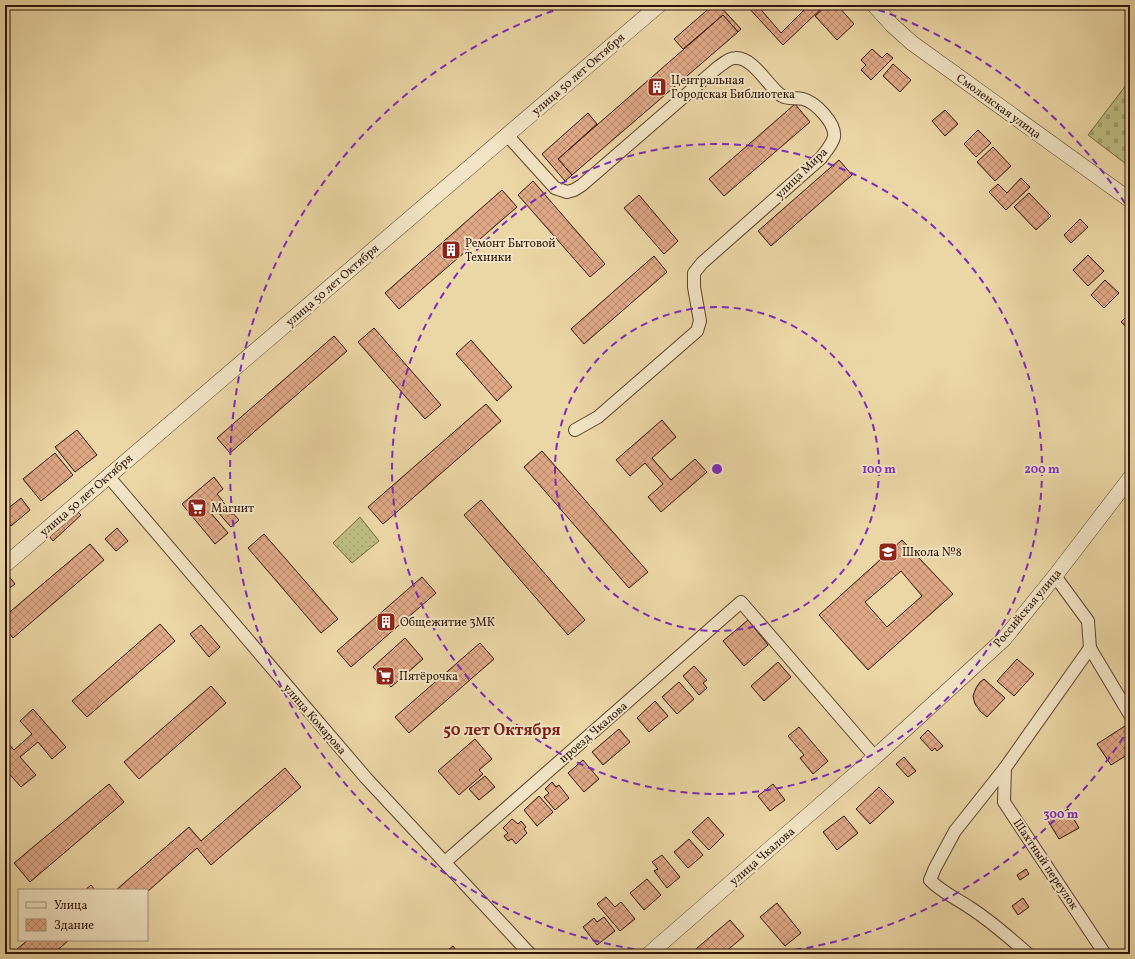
<svg xmlns="http://www.w3.org/2000/svg" width="1135" height="959" viewBox="0 0 1135 959" font-family="Vollkorn,serif">
<defs>
<pattern id="green-dots" width="8" height="8" patternUnits="userSpaceOnUse"><rect width="8" height="8" fill="#bdbc82"/><path d="M2 2h.1M6 6h.1" fill="none" stroke="#a3a16f" stroke-width="1.8" stroke-linecap="round"/></pattern>
<pattern id="cemetery-stones" width="16" height="16" patternUnits="userSpaceOnUse"><rect width="16" height="16" fill="#bdbc82"/><path d="M2 7V4a2 2 0 0 1 4 0v3zM10 15v-3a2 2 0 0 1 4 0v3z" fill="#a3a16f"/></pattern>
<pattern id="building-cross-hatch" width="8" height="8" patternUnits="userSpaceOnUse"><rect width="8" height="8" fill="#dfa986"/><path d="M0 0l8 8M0 8l8-8" fill="none" stroke="#b5886c"/></pattern>
</defs>
<rect width="100%" height="100%" fill="#ebd6a5"/>
<filter id="stains"><feTurbulence type="fractalNoise" baseFrequency=".005" numOctaves="4"/><feColorMatrix values="0 0 0 0 .2 0 0 0 0 .09 0 0 0 0 .02 0 0 0 .5 -.17"/></filter>
<radialGradient id="worn" r=".72"><stop offset=".6" stop-color="#630" stop-opacity="0"/><stop offset="1" stop-color="#630" stop-opacity=".3"/></radialGradient>
<path fill="url(#green-dots)" stroke="#766844" d="M360,517L379,541L352,563L333,543Z"/>
<path fill="url(#cemetery-stones)" stroke="#766844" d="M1130,80V167L1088,135Z"/>
<g fill="url(#building-cross-hatch)" stroke="#2e1306" fill-rule="evenodd">
<path d="M713,5H719L741,29L738,32L723,15L683,49L674,39Z"/>
<path d="M746,5H757L781,33L809,5H825L783,45Z"/>
<path d="M827,5H837L854,24L837,40L815,16Z"/>
<path d="M723,15L738,32L572,175L558,159Z"/>
<path d="M872,49L882,58L887,53L893,58L871,80L861,70L866,65L861,60Z"/>
<path d="M893,64L911,80L900,92L883,76Z"/>
<path d="M795,104L810,122L724,196L709,179Z"/>
<path d="M945,110L958,124L945,136L932,121Z"/>
<path d="M588,113L597,124L558,159L572,175L565,181L542,154Z"/>
<path d="M978,130L991,143L976,157L964,144Z"/>
<path d="M993,147L1011,166L995,181L977,162Z"/>
<path d="M839,160L852,175L771,246L758,231Z"/>
<path d="M1021,178L1030,187L1006,210L989,192L998,184L1007,193Z"/>
<path d="M533,181L605,264L590,277L518,195Z"/>
<path d="M502,190L517,207L399,309L385,293Z"/>
<path d="M1029,193L1051,216L1036,230L1014,207Z"/>
<path d="M639,195L678,241L664,254L624,208Z"/>
<path d="M1080,219L1088,227L1071,243L1064,235Z"/>
<path d="M1088,255L1104,271L1088,286L1073,270Z"/>
<path d="M654,256L667,272L584,344L571,329Z"/>
<path d="M1105,280L1119,293L1104,308L1091,295Z"/>
<path d="M1130,313V330L1121,322Z"/>
<path d="M374,328L441,405L425,419L358,342Z"/>
<path d="M334,336L347,351L230,453L217,438Z"/>
<path d="M471,340L512,387L497,401L456,354Z"/>
<path d="M486,404L501,421L383,524L368,507Z"/>
<path d="M662,420L676,437L652,458L671,480L695,459L707,472L661,512L648,497L663,484L645,463L630,476L616,460Z"/>
<path d="M77,430L97,455L75,472L55,447Z"/>
<path d="M542,451L648,572L629,588L524,467Z"/>
<path d="M55,453L73,475L41,501L23,479Z"/>
<path d="M214,477L223,489L217,494L223,501L210,512L228,533L215,544L182,504Z"/>
<path d="M21,498L30,510L11,526L5,519V511Z"/>
<path d="M481,500L585,620L568,635L464,515Z"/>
<path d="M223,502L239,520L231,527L215,509Z"/>
<path d="M77,511L81,515L53,541L49,536Z"/>
<path d="M117,528L128,541L116,551L105,539Z"/>
<path d="M264,534L338,619L321,633L248,548Z"/>
<path d="M902,540L953,594L868,670L819,615ZM901,571L922,596L887,627L865,602Z"/>
<path d="M90,544L104,560L13,638L5,628V616Z"/>
<path d="M8,575L15,584L7,590L5,588V578Z"/>
<path d="M422,577L436,593L351,667L337,651Z"/>
<path d="M748,620L768,645L744,666L723,641Z"/>
<path d="M160,624L175,641L87,717L72,701Z"/>
<path d="M201,625L220,647L209,657L190,634Z"/>
<path d="M405,638L423,659L391,687L373,667Z"/>
<path d="M480,643L494,659L409,733L395,717Z"/>
<path d="M1017,659L1034,674L1014,696L997,681Z"/>
<path d="M778,662L791,677L764,701L751,686Z"/>
<path d="M694,666L707,680L703,683L707,688L699,695L683,676Z"/>
<path d="M984,679L1005,698L987,717L980,711L975,704L973,696L976,688L980,682Z"/>
<path d="M679,682L694,699L677,714L662,697Z"/>
<path d="M211,686L226,703L139,779L124,762Z"/>
<path d="M655,701L668,716L649,732L637,718Z"/>
<path d="M33,709L66,747L52,759L38,742L20,757L36,775L21,787L5,769V740L14,750L32,734L20,721Z"/>
<path d="M1125,726L1130,733V753L1111,765L1097,744Z"/>
<path d="M799,727L828,761L813,774L800,758L804,755L788,736Z"/>
<path d="M619,729L630,742L603,765L592,752Z"/>
<path d="M928,730L943,746L937,751L935,748L932,751L920,738Z"/>
<path d="M475,739L492,759L479,770L483,774L459,795L438,771Z"/>
<path d="M904,757L916,771L908,777L896,764Z"/>
<path d="M583,760L599,779L584,792L568,773Z"/>
<path d="M285,768L301,787L211,865L197,848L147,892V890H116L189,827L201,841Z"/>
<path d="M485,776L495,787L479,800L469,789Z"/>
<path d="M552,782L556,787L559,785L569,798L555,810L544,797L549,793L545,789Z"/>
<path d="M109,784L124,802L30,882L14,863Z"/>
<path d="M773,784L785,800L770,811L758,796Z"/>
<path d="M879,787L894,802L870,824L856,809Z"/>
<path d="M539,796L553,812L537,826L524,810Z"/>
<path d="M1068,809L1079,828L1059,839L1048,821Z"/>
<path d="M844,816L858,833L837,850L823,832Z"/>
<path d="M708,817L724,835L709,850L692,832Z"/>
<path d="M512,819L518,824L521,821L526,827L524,829L527,833L516,844L512,839L508,841L504,836L508,833L503,828Z"/>
<path d="M689,839L703,855L688,868L674,852Z"/>
<path d="M662,855L680,877L667,888L654,871L658,869L652,862Z"/>
<path d="M1026,869L1029,874L1020,880L1017,875Z"/>
<path d="M647,879L661,895L644,910L630,893Z"/>
<path d="M5,884L9,889L5,893Z"/>
<path d="M91,885L95,890H85Z"/>
<path d="M606,897L615,907L621,902L635,919L620,931L597,904Z"/>
<path d="M1023,898L1029,907L1018,915L1012,906Z"/>
<path d="M777,903L801,933L785,946L760,917Z"/>
<path d="M604,917L615,931L597,945L583,927L594,918L597,922Z"/>
<path d="M730,920L744,936L723,954H690Z"/>
<path d="M28,940H69L53,954H11Z"/>
<path d="M453,946L459,954H443Z"/>
</g>
<g fill="none" stroke-linecap="round" stroke-linejoin="round">
<g stroke="#5d442e" stroke-width="14">
<g id="minor">
<path d="M507,135L555,188L567,192L574,190L582,185L717,68C722,65 728,58 735,58C754,57 768,87 782,96C789,100 796,97 803,99C815,102 836,123 834,137C832,145 825,152 821,158L702,263L694,273V287L700,321L697,331L598,417L575,430"/>
<path d="M108,476L366,778L530,954"/>
<path d="M1055,576L1088,621L1090,648L1130,715"/>
<path d="M1005,768L1004,802L1105,954"/>
<path d="M445,862L741,602L875,757"/>
<path d="M1028,954C1009,937 991,921 969,907C956,898 941,892 930,880L935,868L955,831L1005,768L1090,648"/>
</g>
</g>
<g stroke="#5d442e" stroke-width="16">
<g id="tertiary">
<path d="M874,5L892,25L912,43L1130,200"/>
<path d="M5,565L659,5"/>
<path d="M649,954L875,757L1004,639L1055,576L1130,478"/>
</g>
</g>
<use href="#minor" stroke="#f2e4c4" stroke-width="12"/>
<use href="#tertiary" stroke="#f2e4c4" stroke-width="15"/>
</g>
<g fill="none" stroke="#7b2cbf" stroke-width="2" stroke-dasharray="7 5">
<circle cx="717" cy="469" r="162"/>
<circle cx="717" cy="469" r="325"/>
<path d="M1130 727A487 487 0 0 1 764 954M670 954A487 487 0 0 1 567 6M867 6A487 487 0 0 1 1130 211"/>
</g>
<defs>
<g id="building-square" transform="scale(1)"><rect x="-9" y="-9" width="18" height="18" rx="4" fill="#8f2418" stroke="#f2e4c4"/><path d="M-4-6H4V6H1V3H-1V6H-4ZM-2.5-4.3h1.7v1.8h-1.7ZM.8-4.3h1.7v1.8H.8ZM-2.5-1h1.7V.8h-1.7ZM.8-1h1.7V.8H.8Z" fill="#fff"/></g>
<g id="supermarket-square" transform="scale(1)"><rect x="-9" y="-9" width="18" height="18" rx="4" fill="#8f2418" stroke="#f2e4c4"/><path d="M-6-5.5h2.5l.6 2H6L4.5 2H-2.5L-4.4-4H-6ZM-1.5 3.2a1.3 1.3 0 1 0 .1 0ZM3 3.2a1.3 1.3 0 1 0 .1 0Z" fill="#fff"/></g>
<g id="school-square" transform="scale(1)"><rect x="-9" y="-9" width="18" height="18" rx="4" fill="#8f2418" stroke="#f2e4c4"/><path d="M0-5L7-2L0 1L-7-2ZM-4 1L0 2.5L4 1V4Q0 6-4 4Z" fill="#fff"/></g>
</defs>
<g fill-rule="evenodd">
<use href="#building-square" x="657" y="87"/>
<use href="#building-square" x="451" y="250"/>
<use href="#supermarket-square" x="197" y="508"/>
<use href="#school-square" x="888" y="552"/>
<use href="#building-square" x="386" y="622"/>
<use href="#supermarket-square" x="385" y="676"/>
</g>
<g text-anchor="middle" stroke-width="4" stroke-linejoin="round" paint-order="stroke">
<g font-size="12" fill="#2e1306" stroke="#f2e4c4">
<text transform="translate(578 74) rotate(-41)" y="4">улица 50 лет Октября</text>
<text transform="translate(999 106) rotate(36)" y="4">Смоленская улица</text>
<text transform="translate(801 173) rotate(-44)" y="4">улица Мира</text>
<text transform="translate(332 285) rotate(-41)" y="4">улица 50 лет Октября</text>
<text transform="translate(86 495) rotate(-41)" y="4">улица 50 лет Октября</text>
<text transform="translate(1027 608) rotate(-50)" y="4">Российская улица</text>
<text transform="translate(315 719) rotate(49)" y="4">улица Комарова</text>
<text transform="translate(593 732) rotate(-41)" y="4">проезд Чкалова</text>
<text transform="translate(762 856) rotate(-41)" y="4">улица Чкалова</text>
<text transform="translate(1046 864) rotate(56)" y="4">Шахтный переулок</text>
</g>
<g font-size="12" fill="#2e1306" stroke="#f2e4c4" text-anchor="start">
<text x="671" y="84">Центральная<tspan x="671" dy="14">Городская Библиотека</tspan></text>
<text x="465" y="247">Ремонт Бытовой<tspan x="465" dy="14">Техники</tspan></text>
<text x="211" y="512">Магнит</text>
<text x="902" y="556">Школа №8</text>
<text x="400" y="626">Общежитие 3МК</text>
<text x="399" y="680">Пятёрочка</text>
</g>
<g font-size="16" font-weight="bold" fill="#7a1f14" stroke="#f2e4c4">
<text x="502" y="735">50 лет Октября</text>
</g>
</g>
<circle cx="717" cy="469" r="6" fill="#7b2cbf" stroke="#f2e4c4" stroke-width="2"/>
<g font-size="12" text-anchor="middle" font-weight="bold" fill="#7b2cbf" stroke="#f2e4c4" stroke-width="4" stroke-linejoin="round" paint-order="stroke">
<text x="879" y="473">100 m</text>
<text x="1042" y="473">200 m</text>
<text x="1061" y="818">300 m</text>
</g>
<rect width="1135" height="959" fill="none" stroke="#ebd6a5" stroke-width="20"/>
<rect x="6" y="6" width="1123" height="947" fill="none" stroke="#2e1306" stroke-width="2"/>
<rect x="10" y="10" width="1115" height="939" fill="none" stroke="#2e1306"/>
<rect x="18" y="889" width="130" height="52" fill="#f2e4c4" stroke="#a49078"/>
<rect x="26" y="902" width="20" height="6" fill="#f2e4c4" stroke="#a49078"/>
<text x="54" y="909" font-size="12" fill="#2e1306">Улица</text>
<rect x="26" y="919" width="20" height="12" fill="url(#building-cross-hatch)" stroke="#a49078"/>
<text x="54" y="929" font-size="12" fill="#2e1306">Здание</text>
<rect width="100%" height="100%" filter="url(#stains)"/>
<rect width="100%" height="100%" fill="url(#worn)"/>
</svg>
